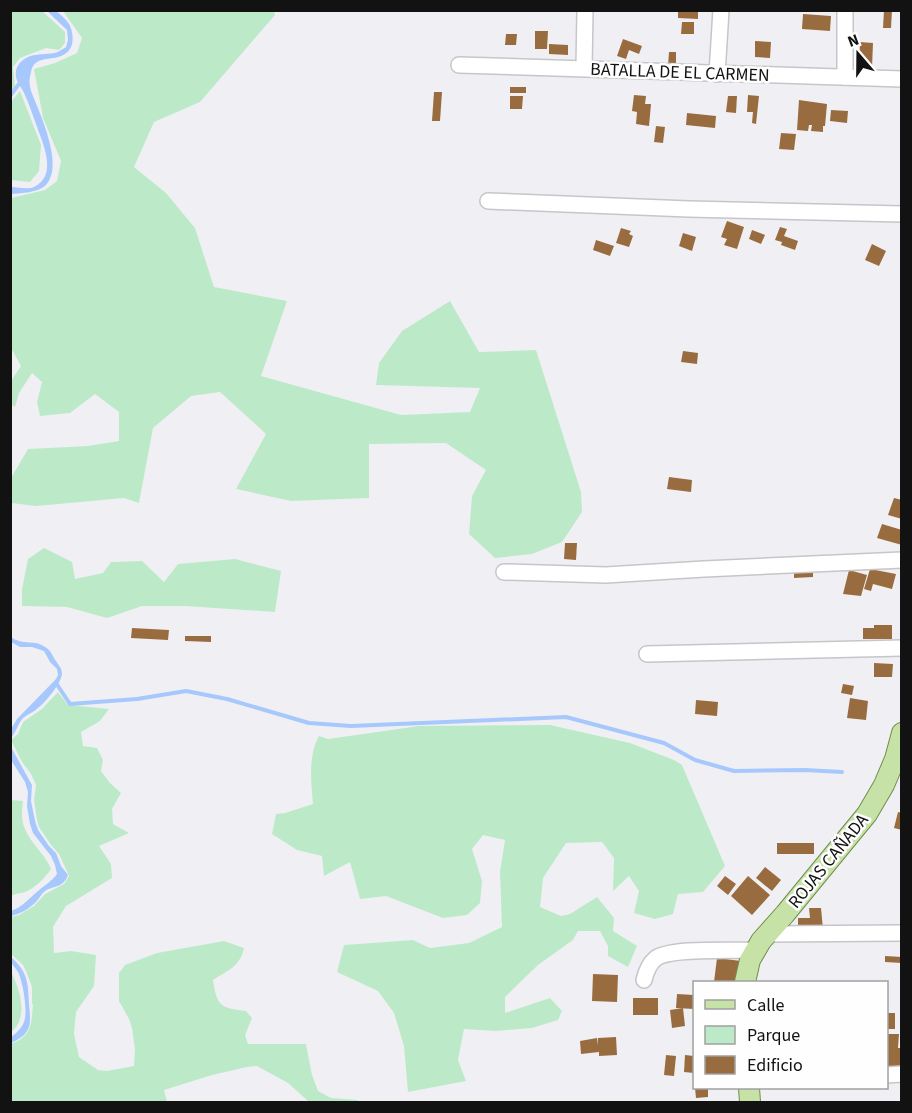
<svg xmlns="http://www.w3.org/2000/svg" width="912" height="1113" viewBox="0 0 912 1113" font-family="'Source Sans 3',sans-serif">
<rect width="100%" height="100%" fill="#f0f0f4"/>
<g fill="#bceac9">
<path d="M11,10L42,11L65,32V43L59,50L46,48L20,58L13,67L15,86L11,92Z"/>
<path d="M63,11H274L275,15L200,102L154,122L134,167L166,193L195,228L214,287L287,301L261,376L401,415L470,412L480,388L376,385L379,363L402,331L450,301L479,352L536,350L581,492L582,512L562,542L532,554L495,558L469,534L472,496L486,470L446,443L369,444V498L291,501L236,489L266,434L220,392L191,396L153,428L139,503L124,498L36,506L11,503V478L28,449L88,446L119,441V412L95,394L70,413L40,416L37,402L42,382L32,373L19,393L15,407L11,404V381L21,366L11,348V198L45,190L57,181L61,161L43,118L34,69L55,63L77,53L82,38Z"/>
<path d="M20,91L41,145L39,171L30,182L11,180V102Z"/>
<path d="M44,548L72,562L75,579L103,573L111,562L142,561L164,582L178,564L235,559L281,571L275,612L185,606H142L107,618L67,607L22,606V589L28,559Z"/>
<path d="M58,692L68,705L109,709L100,721L81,732L83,746L97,748L103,760L101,771L110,783L121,793L112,809L113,824L129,833L99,846L111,864L112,878L66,906L53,927L54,953L71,951L96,955L94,986L76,1012L74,1034L79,1057L98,1070L107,1071L134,1066L135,1050L132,1028L129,1019L119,1001V973L125,965L157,953L224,941L244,948C240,967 228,970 213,980C217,1006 220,1008 246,1011L252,1018L245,1035L248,1044H306L312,1075L318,1091L331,1098L358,1100V1102H309L288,1083L257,1066L247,1067L212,1075L164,1090L167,1102H11V1044C32,1036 31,1025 33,1005L32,1004V987L26,971L23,965L11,954V917L19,915L34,906L45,894L64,884L69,876L59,854L51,845L39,827L37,820L34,800L36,785L31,774L22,762L11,740L18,734L23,722L42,709Z"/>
<path d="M550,725L630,743L674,760L682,765L725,866L703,892L678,894L673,914L655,919L634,913L639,891L629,876L613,891L614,858L602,842L566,843L543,878L540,907L561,916L570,914L597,897L614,918L613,931L637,946L628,967L608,956V946L600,931H578L573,940L538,965L505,997V1013L550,998L562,1011L558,1020L532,1028L495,1031L464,1029L458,1060L466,1081L408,1092L404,1046L394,1013L378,991L337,972L344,945L413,940L430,948L469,943L502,927L500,872L505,840L483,835L472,849L482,881L480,903L467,915L443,918L386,896L360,899L350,862L324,876L322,856L297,850L272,834L276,814L285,813L313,804C311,781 308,756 319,736L328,739L419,726Z"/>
<path d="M11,800L23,801C22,810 21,821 25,829C31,844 45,854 51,869C45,878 35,888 25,892C19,894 16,893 11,896Z"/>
<path d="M11,972C20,989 29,1019 11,1032Z"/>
</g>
<g fill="#a7c8fc">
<path d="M47,11H56C61,15 66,19 69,24C74,33 75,48 65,54C54,62 34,54 31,72C29,79 29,84 31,91C39,112 65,165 46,185C37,193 22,193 11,194V187C18,187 27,190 34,187C59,175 42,142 36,124C32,114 29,103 24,93C22,88 17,83 16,77C15,72 16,68 19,64C29,51 45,56 58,52C59,51 65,48 66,47L68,40L67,30Z"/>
<path d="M11,637C23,646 35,639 45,647C52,651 52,656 56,661C59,666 62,668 62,674C61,683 46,702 38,708C34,712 28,714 23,718C18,724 16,732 11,738V729L17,719L56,679L58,675L57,669L50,662L44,651L32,647H20L11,642Z"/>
<path d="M11,747L32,785L31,801L35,821L38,830L49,846L56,853L61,866L68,875C63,888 55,885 45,891C41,894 39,899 36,902C29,909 20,914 11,916V911C23,907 28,899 38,891C45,885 52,881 57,874L55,865L51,856L33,833L30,824L27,806L28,792L25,782L11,760Z"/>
<path d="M11,957C28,972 28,983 29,1004C31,1025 32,1034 11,1043V1037C17,1033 24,1026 25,1018C27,1008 23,984 19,974C16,967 10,965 11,957Z"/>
</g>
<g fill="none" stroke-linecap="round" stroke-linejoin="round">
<g stroke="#a7c8fc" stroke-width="4">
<path d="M10,96L22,80"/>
<path d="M56,683L70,704L137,699L186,691L227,699L309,723L351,726L566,717L664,743L695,760L734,771L805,770L842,772"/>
</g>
</g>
<g fill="#996c40">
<path d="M685,10H698V19L678,18V12H685Z"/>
<path d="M884,10H892L891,28H883Z"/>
<path d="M803,14L831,16L830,31L802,29Z"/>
<path d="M682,22H694V34H681Z"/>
<path d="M535,31H548L547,49H535Z"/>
<path d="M506,34H517L516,45H505Z"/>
<path d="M623,39L642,46L639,54L629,50L626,59L617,56Z"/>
<path d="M755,41L771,42L770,58L755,57Z"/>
<path d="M860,42L873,43L872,68H859Z"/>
<path d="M549,44L568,45V55L549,54Z"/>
<path d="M669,52H676V66H668Z"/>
<rect x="510" y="87" width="16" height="6"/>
<path d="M434,92H442L440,121H432Z"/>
<path d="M634,95L646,96L645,104H651L649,126L636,124L637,112L632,111Z"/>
<path d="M748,95L759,96L756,124L752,123L753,112H747Z"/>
<path d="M510,96H523L522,109H510Z"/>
<path d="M728,96H737L736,113L726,112Z"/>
<path d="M799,100L827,104L825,126H823V132L811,131L812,125H809L808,131L797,130Z"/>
<path d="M831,110L848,111L847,123L830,121Z"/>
<path d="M687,113L716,116L715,128L686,125Z"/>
<path d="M656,126L665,127L663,143L654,142Z"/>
<path d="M781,133L796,134L794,150L779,149Z"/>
<path d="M727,221L744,227L737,249L724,245L727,239L721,237Z"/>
<path d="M780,227L787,229L784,236L798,241L795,250L781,245L782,242L775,240Z"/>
<path d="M621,228L631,231L629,234L633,236L629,247L616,243Z"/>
<path d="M752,230L765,235L761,244L749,239Z"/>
<path d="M683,233L696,237L692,251L679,246Z"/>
<path d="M596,240L614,246L610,256L593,250Z"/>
<path d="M872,244L886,251L879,266L865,260Z"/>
<path d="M683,351L698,353L697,364L681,362Z"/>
<path d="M669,477L692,480L691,492L667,489Z"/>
<path d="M894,498L902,500V519L888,515Z"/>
<path d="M882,524L902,530V545L877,538Z"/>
<path d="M565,543H577L576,560L564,559Z"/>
<path d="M870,569L896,574L892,589L873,584L871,591L864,589Z"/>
<path d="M849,570L867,575L861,596L843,594Z"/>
<path d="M794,571H813V577L794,578Z"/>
<path d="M874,625H892V639H863V628H874Z"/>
<path d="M132,628L169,630L168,640L131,638Z"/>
<path d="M185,636H211V642L185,641Z"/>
<path d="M874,663L893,664L892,677H874Z"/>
<path d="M843,684L854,686L852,695L841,693Z"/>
<path d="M850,698L868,701L866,720L847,718Z"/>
<path d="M696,700L718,702L717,716L695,714Z"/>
<path d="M898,812L902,813V830L894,828Z"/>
<rect x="777" y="843" width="37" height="11"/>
<path d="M765,867L781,880L772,891L756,878Z"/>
<path d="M725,876L736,884L728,895L717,886Z"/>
<path d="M748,876L770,895L752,915L731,896Z"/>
<path d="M809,908H821L823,929L798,930V918H810Z"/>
<path d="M885,956L902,957V963L885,962Z"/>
<path d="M717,958L741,961L738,982H714Z"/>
<path d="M593,974L618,975L617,1002L592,1001Z"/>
<path d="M677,994L694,995V1009L676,1008Z"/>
<rect x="633" y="998" width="25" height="17"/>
<path d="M683,1008L685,1026L672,1028L670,1010Z"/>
<rect x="886" y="1013" width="9" height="16"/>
<path d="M886,1034H899L898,1048H901V1066H886Z"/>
<path d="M616,1037L617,1055L599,1056V1052L581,1054L580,1041L597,1038L598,1045V1038Z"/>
<path d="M666,1055L676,1056L674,1076L664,1075Z"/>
<path d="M685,1055L694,1056V1073L684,1072Z"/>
<path d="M695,1088H708V1097L696,1098Z"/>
</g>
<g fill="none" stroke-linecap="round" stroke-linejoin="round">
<g stroke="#c6c6ca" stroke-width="18">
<g id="minor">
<path d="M459,65L902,79"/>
<path d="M584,68L585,10"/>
<path d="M717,74L721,10"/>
<path d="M845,77V10"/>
<path d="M488,201L689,209L902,214"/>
<path d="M504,572L606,575L704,569L902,560"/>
<path d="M647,654L902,648"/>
<path d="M767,934L902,933"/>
<path d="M644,980C646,972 649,964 655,959C668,947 735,951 755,950"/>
<path d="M886,1075L902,1074"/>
</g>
</g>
<g stroke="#6f8d4c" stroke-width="22">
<g id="major">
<path d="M745,982L750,960L761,941L785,914L867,814L884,785L895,759L902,733"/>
<path d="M749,1088L750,1102"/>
</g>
</g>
<use href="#minor" stroke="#fff" stroke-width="15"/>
<use href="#major" stroke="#c7e2a6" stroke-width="20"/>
</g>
<g text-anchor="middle" stroke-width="5" stroke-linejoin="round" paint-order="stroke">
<g font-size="18" fill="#121213" stroke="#fefeff">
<text transform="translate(680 72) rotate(2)" y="6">BATALLA DE EL CARMEN</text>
<text transform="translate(828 861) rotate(-51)" y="6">ROJAS CAÑADA</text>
</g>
</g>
<rect width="912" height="1113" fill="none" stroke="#121213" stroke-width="24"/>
<rect x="693" y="981" width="195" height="108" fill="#fefeff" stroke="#a0a0a1" stroke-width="1.5"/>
<rect x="705" y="1000" width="30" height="9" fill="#c7e2a6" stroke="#a0a0a1" stroke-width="1.5"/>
<text x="747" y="1011" font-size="18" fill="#121213">Calle</text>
<rect x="705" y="1026" width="30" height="18" fill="#bceac9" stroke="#a0a0a1" stroke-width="1.5"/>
<text x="747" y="1041" font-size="18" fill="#121213">Parque</text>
<rect x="705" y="1056" width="30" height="18" fill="#996c40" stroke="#a0a0a1" stroke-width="1.5"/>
<text x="747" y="1071" font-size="18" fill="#121213">Edificio</text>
<g transform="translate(858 54) rotate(340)" stroke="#fefeff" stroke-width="4.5" paint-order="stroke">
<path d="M0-4.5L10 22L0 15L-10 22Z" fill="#121213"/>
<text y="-9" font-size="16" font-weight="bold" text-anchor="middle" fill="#121213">N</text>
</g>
</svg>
